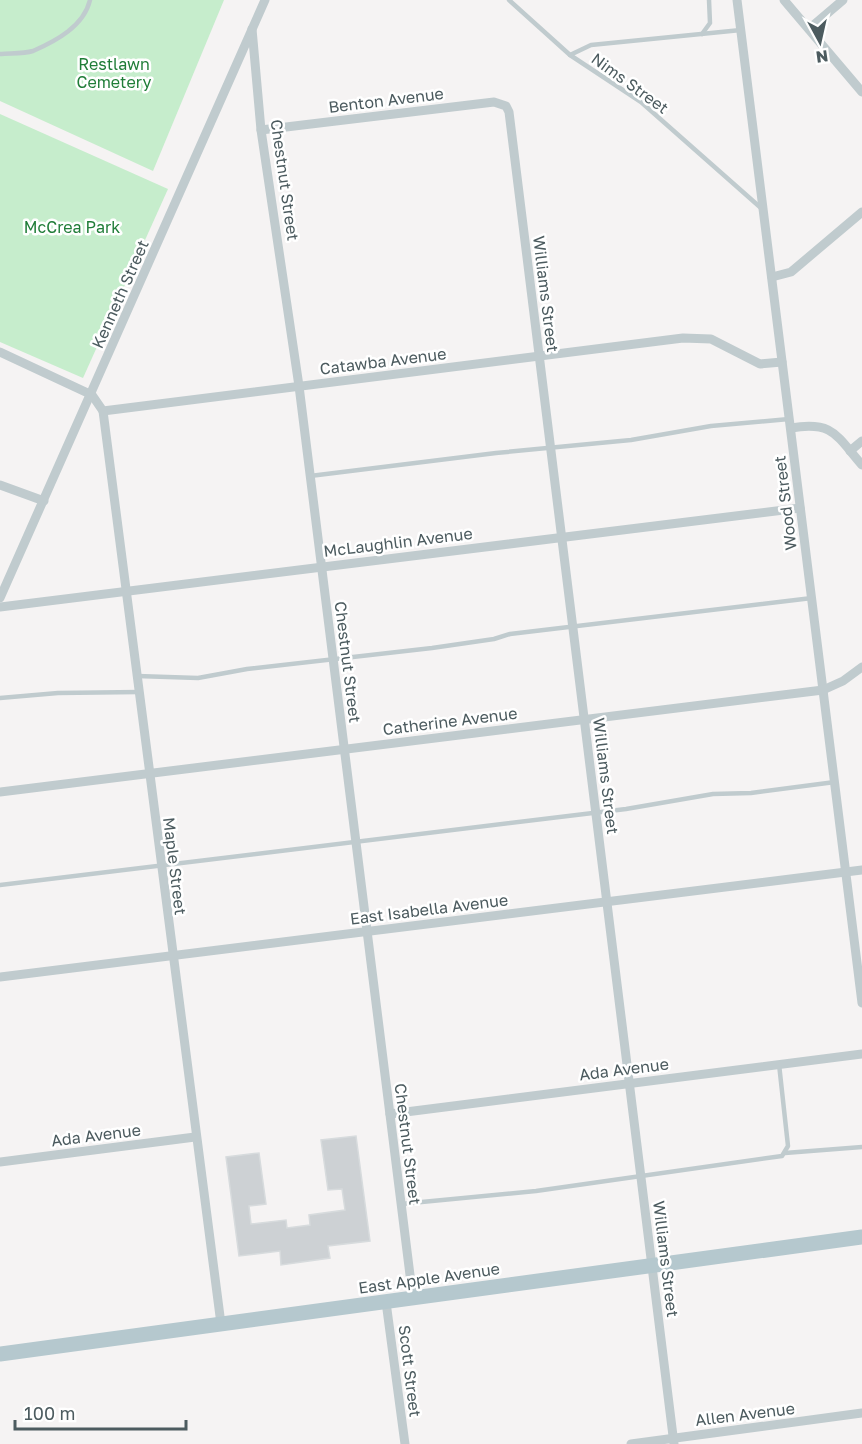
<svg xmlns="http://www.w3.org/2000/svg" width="862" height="1444" viewBox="0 0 862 1444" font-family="'Golos Text',sans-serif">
<rect width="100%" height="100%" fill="#f5f3f3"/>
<g fill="#c6edcc">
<path d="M0,0H224L153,171L0,101Z"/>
<path d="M0,114L168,189L83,378L0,342Z"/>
</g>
<path fill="#cdd1d4" stroke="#d7dbdd" stroke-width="1.5" d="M356,1136L370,1241L328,1246L330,1258L281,1265L280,1251L239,1256L226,1157L259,1153L266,1204L249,1206L251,1224L286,1220L287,1228L310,1225L309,1215L345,1210L342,1189L328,1190L321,1140Z"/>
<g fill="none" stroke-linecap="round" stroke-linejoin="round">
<g stroke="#c0cbce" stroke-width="4.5">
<path d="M509,0L570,55L641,102L761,208"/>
<path d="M702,34L710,23L709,0"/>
<path d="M0,54C10,53 23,54 33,51C56,41 84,26 90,0"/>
<path d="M570,55L591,45L741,30"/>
<path d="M310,476L496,453L631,440L711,426L789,419"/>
<path d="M137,676L198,678L247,669L432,648L494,639L510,634L812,598"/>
<path d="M0,698L58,693L139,692"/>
<path d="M0,885L626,809L713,794L751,793L835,782"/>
<path d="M785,1153L862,1147"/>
<path d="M401,1204L536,1191L782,1156L788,1146L779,1064"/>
</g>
<g stroke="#c0cbce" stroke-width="9">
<path d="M737,0L862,1003"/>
<path d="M784,0L862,92"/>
<path d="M252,29L261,130L299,386L413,1299"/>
<path d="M809,29L843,0"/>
<path d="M261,130L494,102L506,106L509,112L674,1444"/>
<path d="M772,277L791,272L862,212"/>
<path d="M0,352L92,395L103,411L683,338L711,339L760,364L782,362"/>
<path d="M103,411L221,1324"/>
<path d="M791,428C833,421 836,435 862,465"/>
<path d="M850,451L862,441"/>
<path d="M0,485L44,501"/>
<path d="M0,598L265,0"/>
<path d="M0,607L800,508"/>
<path d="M0,792L823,690L843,681L862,667"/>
<path d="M0,977L862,870"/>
<path d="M390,1114L862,1054"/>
<path d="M0,1162L195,1137"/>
<path d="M386,1302L405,1444"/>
<path d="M631,1444L862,1413"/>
</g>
<path stroke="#b5c8ce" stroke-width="15" d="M0,1354L862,1237"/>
</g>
<g text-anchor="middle" stroke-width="5" stroke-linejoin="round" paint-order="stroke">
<g font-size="16" fill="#207d38" stroke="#fff">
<text x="114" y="70">Restlawn<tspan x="114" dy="18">Cemetery</tspan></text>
<text x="72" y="233">McCrea Park</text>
</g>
<g font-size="16" fill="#4c5b5f" stroke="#fff">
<text transform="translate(630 83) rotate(36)" y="6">Nims Street</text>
<text transform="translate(386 100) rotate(-7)" y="6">Benton Avenue</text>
<text transform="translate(285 180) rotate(82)" y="6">Chestnut Street</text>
<text transform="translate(120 294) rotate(-66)" y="6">Kenneth Street</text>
<text transform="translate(546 294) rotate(83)" y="6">Williams Street</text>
<text transform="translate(383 361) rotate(-7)" y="6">Catawba Avenue</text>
<text transform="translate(785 503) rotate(-97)" y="6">Wood Street</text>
<text transform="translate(398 542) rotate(-7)" y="6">McLaughlin Avenue</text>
<text transform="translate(348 662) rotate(83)" y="6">Chestnut Street</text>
<text transform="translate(450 721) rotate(-7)" y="6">Catherine Avenue</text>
<text transform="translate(606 776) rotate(83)" y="6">Williams Street</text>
<text transform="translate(175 866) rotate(83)" y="6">Maple Street</text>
<text transform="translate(429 909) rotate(-7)" y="6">East Isabella Avenue</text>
<text transform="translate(624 1069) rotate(-7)" y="6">Ada Avenue</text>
<text transform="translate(96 1135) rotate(-7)" y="6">Ada Avenue</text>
<text transform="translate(408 1144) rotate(83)" y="6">Chestnut Street</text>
<text transform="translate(666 1259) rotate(83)" y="6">Williams Street</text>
<text transform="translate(429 1278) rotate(-8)" y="6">East Apple Avenue</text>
<text transform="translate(410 1371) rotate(83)" y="6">Scott Street</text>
<text transform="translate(745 1414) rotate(-7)" y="6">Allen Avenue</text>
</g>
</g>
<g transform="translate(820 42) rotate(172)" stroke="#ffffff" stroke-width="4.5" paint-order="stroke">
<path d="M0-4.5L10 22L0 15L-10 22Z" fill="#4c5b5f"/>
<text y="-9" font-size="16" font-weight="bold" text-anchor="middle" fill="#4c5b5f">N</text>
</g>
<path d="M15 1420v9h171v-9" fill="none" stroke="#4c5b5f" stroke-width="3"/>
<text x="24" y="1420" font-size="18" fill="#4c5b5f" stroke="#ffffff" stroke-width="4.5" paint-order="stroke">100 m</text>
</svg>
